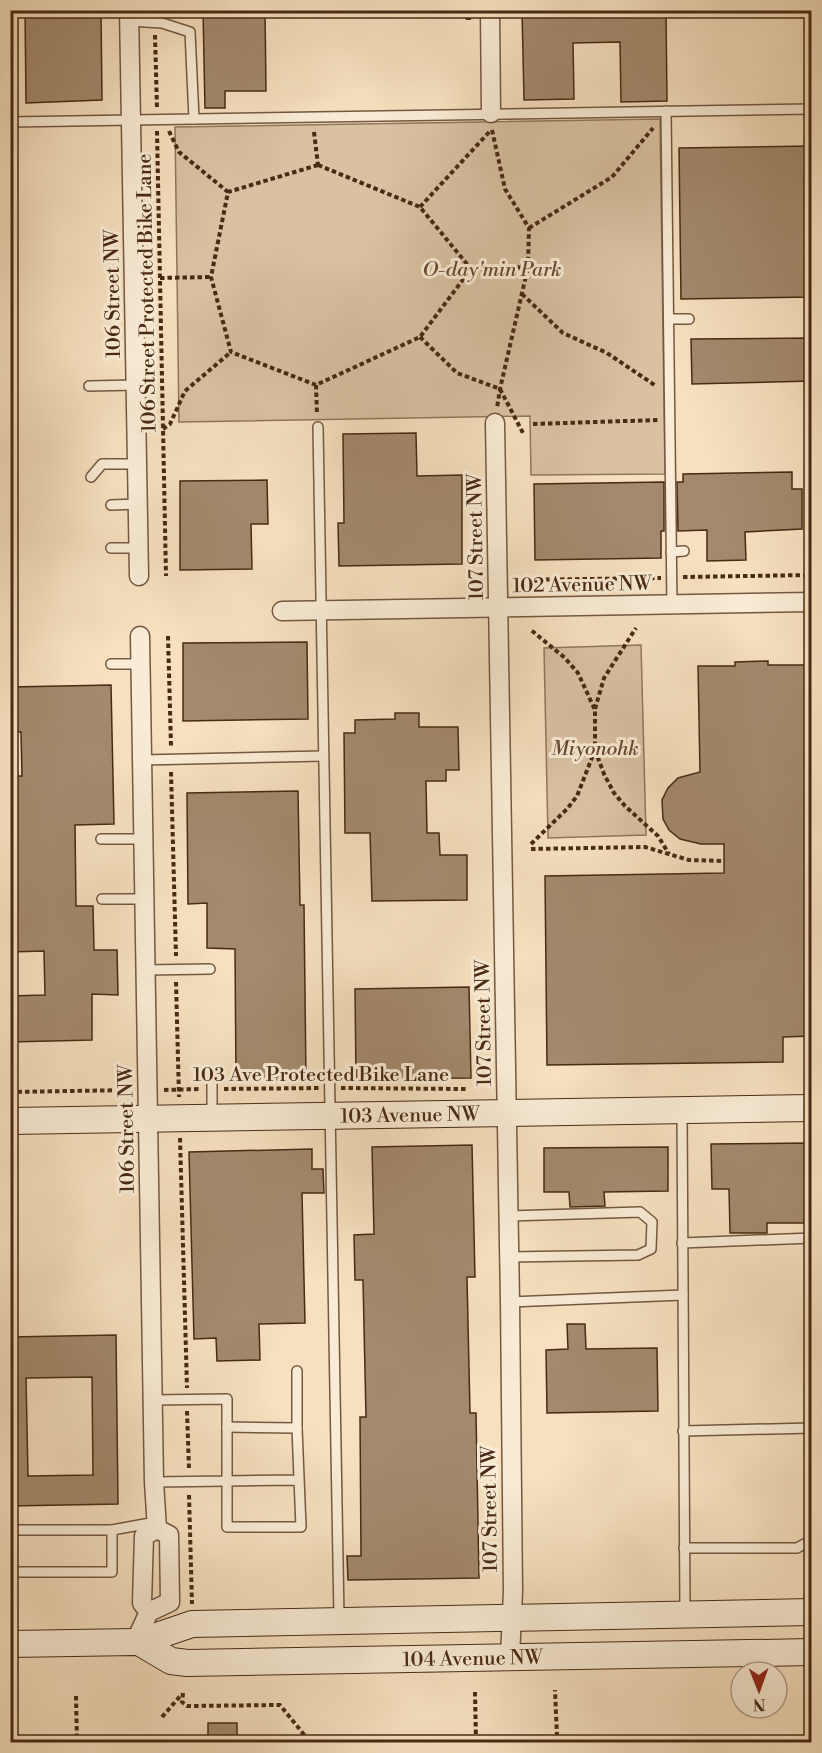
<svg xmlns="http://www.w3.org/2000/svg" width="822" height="1753" viewBox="0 0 822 1753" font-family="'Libre Bodoni',serif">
<rect width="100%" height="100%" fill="#f6e0bf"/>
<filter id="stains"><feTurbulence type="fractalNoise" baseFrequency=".00333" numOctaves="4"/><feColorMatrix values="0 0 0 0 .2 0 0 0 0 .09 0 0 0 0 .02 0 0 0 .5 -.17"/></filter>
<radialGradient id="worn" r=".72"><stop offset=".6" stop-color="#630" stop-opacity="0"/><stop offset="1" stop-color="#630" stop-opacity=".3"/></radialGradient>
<g fill="#d9c1a2" stroke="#91765c" stroke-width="1.5">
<path d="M660,119L665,474L531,475L530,416L179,422L175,127Z"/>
<path d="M641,645L646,835L548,838L544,648Z"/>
</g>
<g fill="#a3896d" stroke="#492a15" stroke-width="1.5" fill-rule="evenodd">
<path d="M25,10H101L102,100L26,103Z"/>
<path d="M265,10L266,91H225V108H205L203,11Z"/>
<path d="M522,10H666L667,101L621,102L620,42L573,43L574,99L524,100Z"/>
<path d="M811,146L812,297L681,299L679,148Z"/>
<path d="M812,338V381L692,384L691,339Z"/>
<path d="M416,433L417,476L462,475V564L339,566L338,523H344L343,434Z"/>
<path d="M792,472V489H802V529L745,532L746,560L707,561V530L678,531L677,482H683V474Z"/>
<path d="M267,480L268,524H251L252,569L180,570V481Z"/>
<path d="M664,482V531H661V558L535,560L534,484Z"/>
<path d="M307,642L308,719L183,721V643Z"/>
<path d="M768,661V665H810L812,1036L783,1037V1062L547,1065L545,876L724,873V844H701L680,839L669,830L663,819L662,800L668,788L678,778L700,772L698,666H735V662Z"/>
<path d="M111,685L114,824L75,825L76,906H93L94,950H117L118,995L92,994V1040L10,1042V996L45,995L44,951L10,952V776H22L21,732H10V687Z"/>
<path d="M395,713H419V727H458L459,770H446V781H426L427,833H439L440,855H467V900L372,901L370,833H345L344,733H355V720L395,719Z"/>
<path d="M298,791L300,905H304L306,1080H236L235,949L207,948V903L188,904L187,793Z"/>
<path d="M469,987L471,1078L356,1079L355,989Z"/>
<path d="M812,1143V1223H767V1233H730L729,1189H712L711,1144Z"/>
<path d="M472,1145L475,1277H467L470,1413H476L479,1578L348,1580L347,1556H361L360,1417H366L363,1280H355L354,1235L374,1234L372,1147Z"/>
<path d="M668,1147V1191L604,1192L605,1206L570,1207L569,1192H544V1148Z"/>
<path d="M312,1149V1169H323L324,1193H302L305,1323L259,1324L260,1360L217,1361L216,1338L194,1339L189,1152Z"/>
<path d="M567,1324H585L586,1349L657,1348L658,1411L547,1413L546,1350L568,1349Z"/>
<path d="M116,1335L118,1504L10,1506V1337ZM92,1377L93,1475L28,1476L26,1378Z"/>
<rect x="208" y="1723" width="29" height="20"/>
</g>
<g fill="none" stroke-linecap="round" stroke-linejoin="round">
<g stroke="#745840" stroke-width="12">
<g id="lane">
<path d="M129,21L162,23L190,32L194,119"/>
<path d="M666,111L672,605"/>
<path d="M10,122L812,109"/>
<path d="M669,319H689"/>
<path d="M89,386L136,385"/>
<path d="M318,427L339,1618"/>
<path d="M91,477L102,464H137"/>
<path d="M111,505L138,504"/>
<path d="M111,548H138"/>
<path d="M671,552L684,551"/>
<path d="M111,664H140"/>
<path d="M142,760L323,756"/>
<path d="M101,839H143"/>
<path d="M102,899H144"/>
<path d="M145,970L210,969"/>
<path d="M212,1077V1117"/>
<path d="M682,1113L685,1612"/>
<path d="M509,1216L640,1212L652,1222L651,1249L638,1255L509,1257"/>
<path d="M682,1243L812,1238"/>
<path d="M510,1302L683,1295"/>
<path d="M153,1400L227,1399V1481L154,1482"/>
<path d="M227,1427L297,1428V1371"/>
<path d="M297,1428L301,1527H227V1481L298,1480"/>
<path d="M683,1431L812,1428"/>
<path d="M10,1530H112L156,1522"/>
<path d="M684,1548H797L810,1541L812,1534"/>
<path d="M10,1572H112V1530"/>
</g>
</g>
<g stroke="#745840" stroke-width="21">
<g id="street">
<path d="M129,10L139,576"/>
<path d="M490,10L491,113"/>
<path d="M495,423L510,1302L513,1591L510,1657"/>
<path d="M282,611L812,602"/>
<path d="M140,636L154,1482L157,1529"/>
<path d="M149,1612L142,1603L144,1536L157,1529"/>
<path d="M135,1642L149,1612L170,1602L169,1535L157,1529"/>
</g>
</g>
<g stroke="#492a15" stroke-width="28">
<g id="secondary">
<path id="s1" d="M10,1121L812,1108"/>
<path d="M139,1642L192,1624L812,1612"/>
<path id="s2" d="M10,1644L135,1642H139L171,1661L187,1663L812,1652"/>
</g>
</g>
<g stroke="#492a15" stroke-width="4" stroke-dasharray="4.5 3" stroke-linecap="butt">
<path d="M467,10V18H474"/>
<path d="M155,35L157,109"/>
<path d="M492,130L505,189L529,228L528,267"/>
<path d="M157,131L166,576"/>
<path d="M169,131L179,152L228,192"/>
<path d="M314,132L318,165"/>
<path d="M318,165L420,207L471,269L420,337L316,385L231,352L211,277L228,192Z"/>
<path d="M420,207L491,130"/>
<path d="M529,228L612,177L653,128"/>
<path d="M471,269L528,267L500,389L497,408"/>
<path d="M160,278L211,277"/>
<path d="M522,294L563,333L607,353L656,386"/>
<path d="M420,337L457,373L500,389L524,435"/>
<path d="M316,385L317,414"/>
<path d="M533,424L658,420"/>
<path d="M163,429L170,424L185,391L231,352"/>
<path d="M683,577L812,575"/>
<path d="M515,580L661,578"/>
<path d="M168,636L171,746"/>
<path d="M595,709L604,678L636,628"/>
<path d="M595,750L604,774L614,793L625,806L658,836L669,854"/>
<path d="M171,772L176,956"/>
<path d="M531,844L567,809L577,796L595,750V710L578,673L565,658L531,630"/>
<path d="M531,849L645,847L689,860L724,861"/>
<path d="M176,982L179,1097"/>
<path d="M341,1088L466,1089"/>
<path d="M224,1089L319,1088"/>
<path d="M164,1090L199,1089"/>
<path d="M10,1092L130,1090"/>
<path d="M180,1138L187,1388"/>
<path d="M187,1411L189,1469"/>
<path d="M189,1495L192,1604"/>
<path d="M475,1692L476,1742"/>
<path d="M183,1693L182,1702L187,1706L280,1705L310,1742"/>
<path d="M76,1696L77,1742"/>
<path d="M162,1717L182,1694"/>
<path d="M552,1742L557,1736L555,1690"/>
</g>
<use href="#lane" stroke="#f9ebd5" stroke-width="9"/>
<use href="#street" stroke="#f9ebd5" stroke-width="18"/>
<use href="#secondary" stroke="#f9ebd5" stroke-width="26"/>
</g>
<g text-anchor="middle" stroke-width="6" stroke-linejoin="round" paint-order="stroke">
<g font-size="20" font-style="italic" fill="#664831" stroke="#f9ebd5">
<text x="492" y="276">O-day'min Park</text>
<text x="595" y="755">Miyonohk</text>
</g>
<g font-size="20" fill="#492a15" stroke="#f9ebd5">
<text transform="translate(146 293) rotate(-91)" y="7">106 Street Protected Bike Lane</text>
<text transform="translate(112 294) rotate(-91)" y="7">106 Street NW</text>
<text transform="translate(475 537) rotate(-91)" y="7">107 Street NW</text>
<text transform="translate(582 584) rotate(-1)" y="7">102 Avenue NW</text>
<text transform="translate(483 1023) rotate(-91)" y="7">107 Street NW</text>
<text x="321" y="1081">103 Ave Protected Bike Lane</text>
<text dy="7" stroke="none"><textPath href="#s1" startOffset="400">103 Avenue NW</textPath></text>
<text transform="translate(126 1129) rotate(-91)" y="7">106 Street NW</text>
<text transform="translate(489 1509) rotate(-91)" y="7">107 Street NW</text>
<text dy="7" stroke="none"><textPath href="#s2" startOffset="468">104 Avenue NW</textPath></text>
</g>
</g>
<rect width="822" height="1753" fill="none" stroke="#f6e0bf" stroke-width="36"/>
<rect x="12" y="12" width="798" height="1729" fill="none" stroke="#492a15" stroke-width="3"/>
<rect x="18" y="18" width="786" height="1717" fill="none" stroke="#492a15" stroke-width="1.5"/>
<g transform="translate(759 1690) rotate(179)"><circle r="28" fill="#f9ebd5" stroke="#b39e88" stroke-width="1.5"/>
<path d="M0-4.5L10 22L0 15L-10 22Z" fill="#8f2418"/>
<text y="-9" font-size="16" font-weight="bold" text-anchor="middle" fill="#492a15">N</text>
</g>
<rect width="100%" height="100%" filter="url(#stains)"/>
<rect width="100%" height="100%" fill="url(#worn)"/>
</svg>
